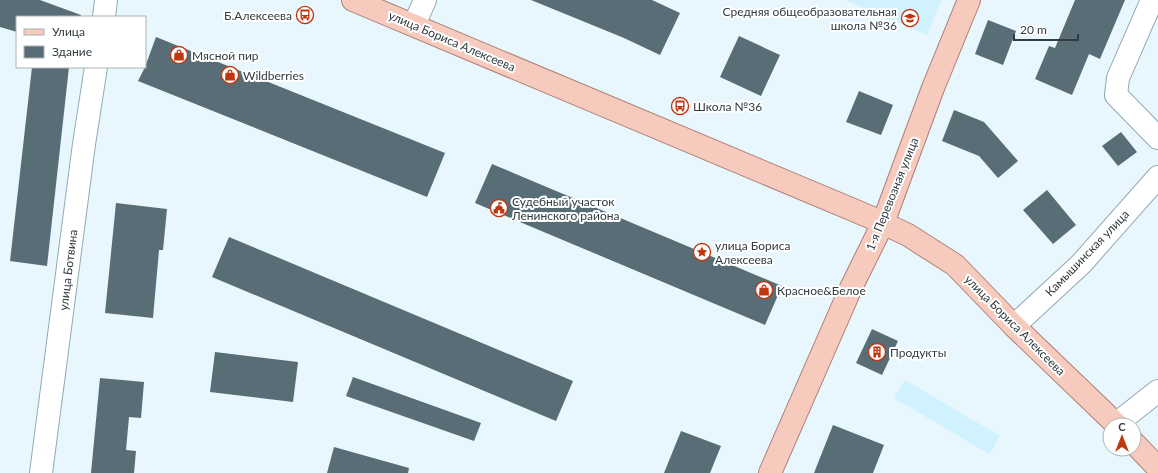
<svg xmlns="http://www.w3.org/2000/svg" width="1158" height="473" font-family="Lato,sans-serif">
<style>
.built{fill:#d0f1fe}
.building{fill:#586d76}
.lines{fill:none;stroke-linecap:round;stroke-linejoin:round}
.minor-casing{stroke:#93a9b3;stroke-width:24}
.major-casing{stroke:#ae8176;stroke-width:24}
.minor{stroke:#fff;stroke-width:22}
.major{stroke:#f7cabe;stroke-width:22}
.labels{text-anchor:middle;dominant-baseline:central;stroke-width:4;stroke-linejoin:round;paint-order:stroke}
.poi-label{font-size:12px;fill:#323b3f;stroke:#fff;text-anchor:start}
.street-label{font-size:12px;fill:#323b3f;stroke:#fff}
</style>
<rect width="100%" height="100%" fill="#e8f6fd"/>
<!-- built -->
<path class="built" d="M845,0H941L927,35Z
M905,380L1000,436L989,454L894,398Z"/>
<!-- building -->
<path class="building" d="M0,0H40L81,15V17H17V32L0,27Z
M531,0H652L680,13L660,55L624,38Z
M1075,0H1125L1100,59L1089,54L1072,95L1035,79L1049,46L1055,48Z
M988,20L1016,31L1003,65L975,54Z
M739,36L780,55L761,96L720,77Z
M156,37L445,153L427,197L138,81L145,67Z
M32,67H69L47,266L10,261Z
M859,91L893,105L881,135L846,122Z
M954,110L984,122L1018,161L998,178L979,156L942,141Z
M1121,132L1137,152L1118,166L1102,146Z
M492,164L782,286L765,325L475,203Z
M1047,190L1076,225L1053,244L1023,210Z
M116,203L167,209L163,250H159L153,318L105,313Z
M229,237L573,381L556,421L212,277Z
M872,329L898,341L882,375L856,363Z
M215,352L298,362L293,402L210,392Z
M353,377L481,423L474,441L346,396Z
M100,378L144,382L141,418L129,417L126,450L136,451L134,473H91Z
M833,425L884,445L873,473H814Z
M681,431L721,446L710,473H664Z
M334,447L409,468L408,473H327Z"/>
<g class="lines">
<!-- minor casing -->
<g class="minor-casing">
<path id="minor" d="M1152,0L1118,78L1116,95L1158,138
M104,17L106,0
M414,25L425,0
M1014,326L1081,264L1158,177
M1116,424L1158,391
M41,473L84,144L96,67"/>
</g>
<!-- major casing -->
<g class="major-casing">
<path id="major" d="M353,0L870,217L908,235L955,265L1014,326L1117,425
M1134,443L1158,468
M770,473L850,290L883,223L933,88L969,0"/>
</g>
<!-- minor -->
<use href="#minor" class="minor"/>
<!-- major -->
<use href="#major" class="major"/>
</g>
<!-- icons -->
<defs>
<g id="bus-ring" transform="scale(0.9)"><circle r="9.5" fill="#fff" stroke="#c0370f" stroke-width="1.5"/><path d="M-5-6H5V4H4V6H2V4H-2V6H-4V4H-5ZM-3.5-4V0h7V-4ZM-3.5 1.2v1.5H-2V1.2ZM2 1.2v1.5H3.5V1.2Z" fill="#c0370f"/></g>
<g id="school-ring" transform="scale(0.9)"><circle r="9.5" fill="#fff" stroke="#c0370f" stroke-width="1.5"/><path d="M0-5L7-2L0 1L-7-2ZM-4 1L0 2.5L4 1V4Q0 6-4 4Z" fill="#c0370f"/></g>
<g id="shop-ring" transform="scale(0.9)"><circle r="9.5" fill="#fff" stroke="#c0370f" stroke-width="1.5"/><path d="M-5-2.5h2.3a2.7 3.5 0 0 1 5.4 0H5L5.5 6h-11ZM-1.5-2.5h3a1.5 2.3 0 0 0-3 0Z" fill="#c0370f"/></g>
<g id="civic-ring" transform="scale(0.9)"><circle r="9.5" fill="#fff" stroke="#c0370f" stroke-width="1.5"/><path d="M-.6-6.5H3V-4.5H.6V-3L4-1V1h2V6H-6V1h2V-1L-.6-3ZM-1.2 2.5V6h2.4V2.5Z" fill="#c0370f"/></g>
<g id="sight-ring" transform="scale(0.9)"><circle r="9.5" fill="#fff" stroke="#c0370f" stroke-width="1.5"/><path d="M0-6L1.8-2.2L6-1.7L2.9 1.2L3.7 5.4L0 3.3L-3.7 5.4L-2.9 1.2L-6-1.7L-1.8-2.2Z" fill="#c0370f"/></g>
<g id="building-ring" transform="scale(0.9)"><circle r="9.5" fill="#fff" stroke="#c0370f" stroke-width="1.5"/><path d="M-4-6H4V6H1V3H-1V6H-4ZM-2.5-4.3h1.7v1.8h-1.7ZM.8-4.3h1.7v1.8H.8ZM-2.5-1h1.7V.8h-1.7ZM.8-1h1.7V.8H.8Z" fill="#c0370f"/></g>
</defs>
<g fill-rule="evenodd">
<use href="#bus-ring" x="305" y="15"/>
<use href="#school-ring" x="910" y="18"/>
<use href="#shop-ring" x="179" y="55"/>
<use href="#shop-ring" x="230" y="75"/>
<use href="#bus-ring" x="680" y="106"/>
<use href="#civic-ring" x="499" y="208"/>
<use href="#sight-ring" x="702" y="252"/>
<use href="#shop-ring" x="764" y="290"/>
<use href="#building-ring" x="877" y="352"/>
</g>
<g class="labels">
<!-- poi labels -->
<g class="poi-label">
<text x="897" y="11" text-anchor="end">Средняя общеобразовательная<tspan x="897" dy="14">школа №36</tspan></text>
<text x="292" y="15" text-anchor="end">Б.Алексеева</text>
<text x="192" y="55">Мясной пир</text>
<text x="243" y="75">Wildberries</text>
<text x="693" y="106">Школа №36</text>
<text x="512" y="201">Судебный участок<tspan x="512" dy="14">Ленинского района</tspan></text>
<text x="715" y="245">улица Бориса<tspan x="715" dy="14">Алексеева</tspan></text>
<text x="777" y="290">Красное&amp;Белое</text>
<text x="890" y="352">Продукты</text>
</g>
<!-- street labels -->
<g class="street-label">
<text transform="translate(452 41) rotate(23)">улица Бориса Алексеева</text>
<text transform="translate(892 194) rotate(-68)">1-я Перевозная улица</text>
<text transform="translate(1087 253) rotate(-46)">Камышинская улица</text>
<text transform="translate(68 270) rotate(-83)">улица Ботвина</text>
<text transform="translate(1015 325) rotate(45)">улица Бориса Алексеева</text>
</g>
</g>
<!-- legend -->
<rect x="16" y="16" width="130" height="52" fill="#ffffff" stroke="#adb1b2"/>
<rect x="24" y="29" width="20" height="6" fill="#f7cabe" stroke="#adb1b2"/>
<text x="52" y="36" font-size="12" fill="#323b3f">Улица</text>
<rect x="24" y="46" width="20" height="12" fill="#586d76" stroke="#adb1b2"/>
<text x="52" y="56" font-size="12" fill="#323b3f">Здание</text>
<!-- north arrow -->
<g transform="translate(1122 437)"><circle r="19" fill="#ffffff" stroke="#adb1b2"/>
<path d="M0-3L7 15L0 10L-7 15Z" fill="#c0370f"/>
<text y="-6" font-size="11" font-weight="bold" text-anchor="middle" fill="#323b3f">С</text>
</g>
<!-- scale -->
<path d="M1014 34v6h64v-6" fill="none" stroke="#323b3f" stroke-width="2"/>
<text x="1020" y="34" font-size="12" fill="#323b3f" stroke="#ffffff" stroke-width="3" paint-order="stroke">20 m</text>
</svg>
